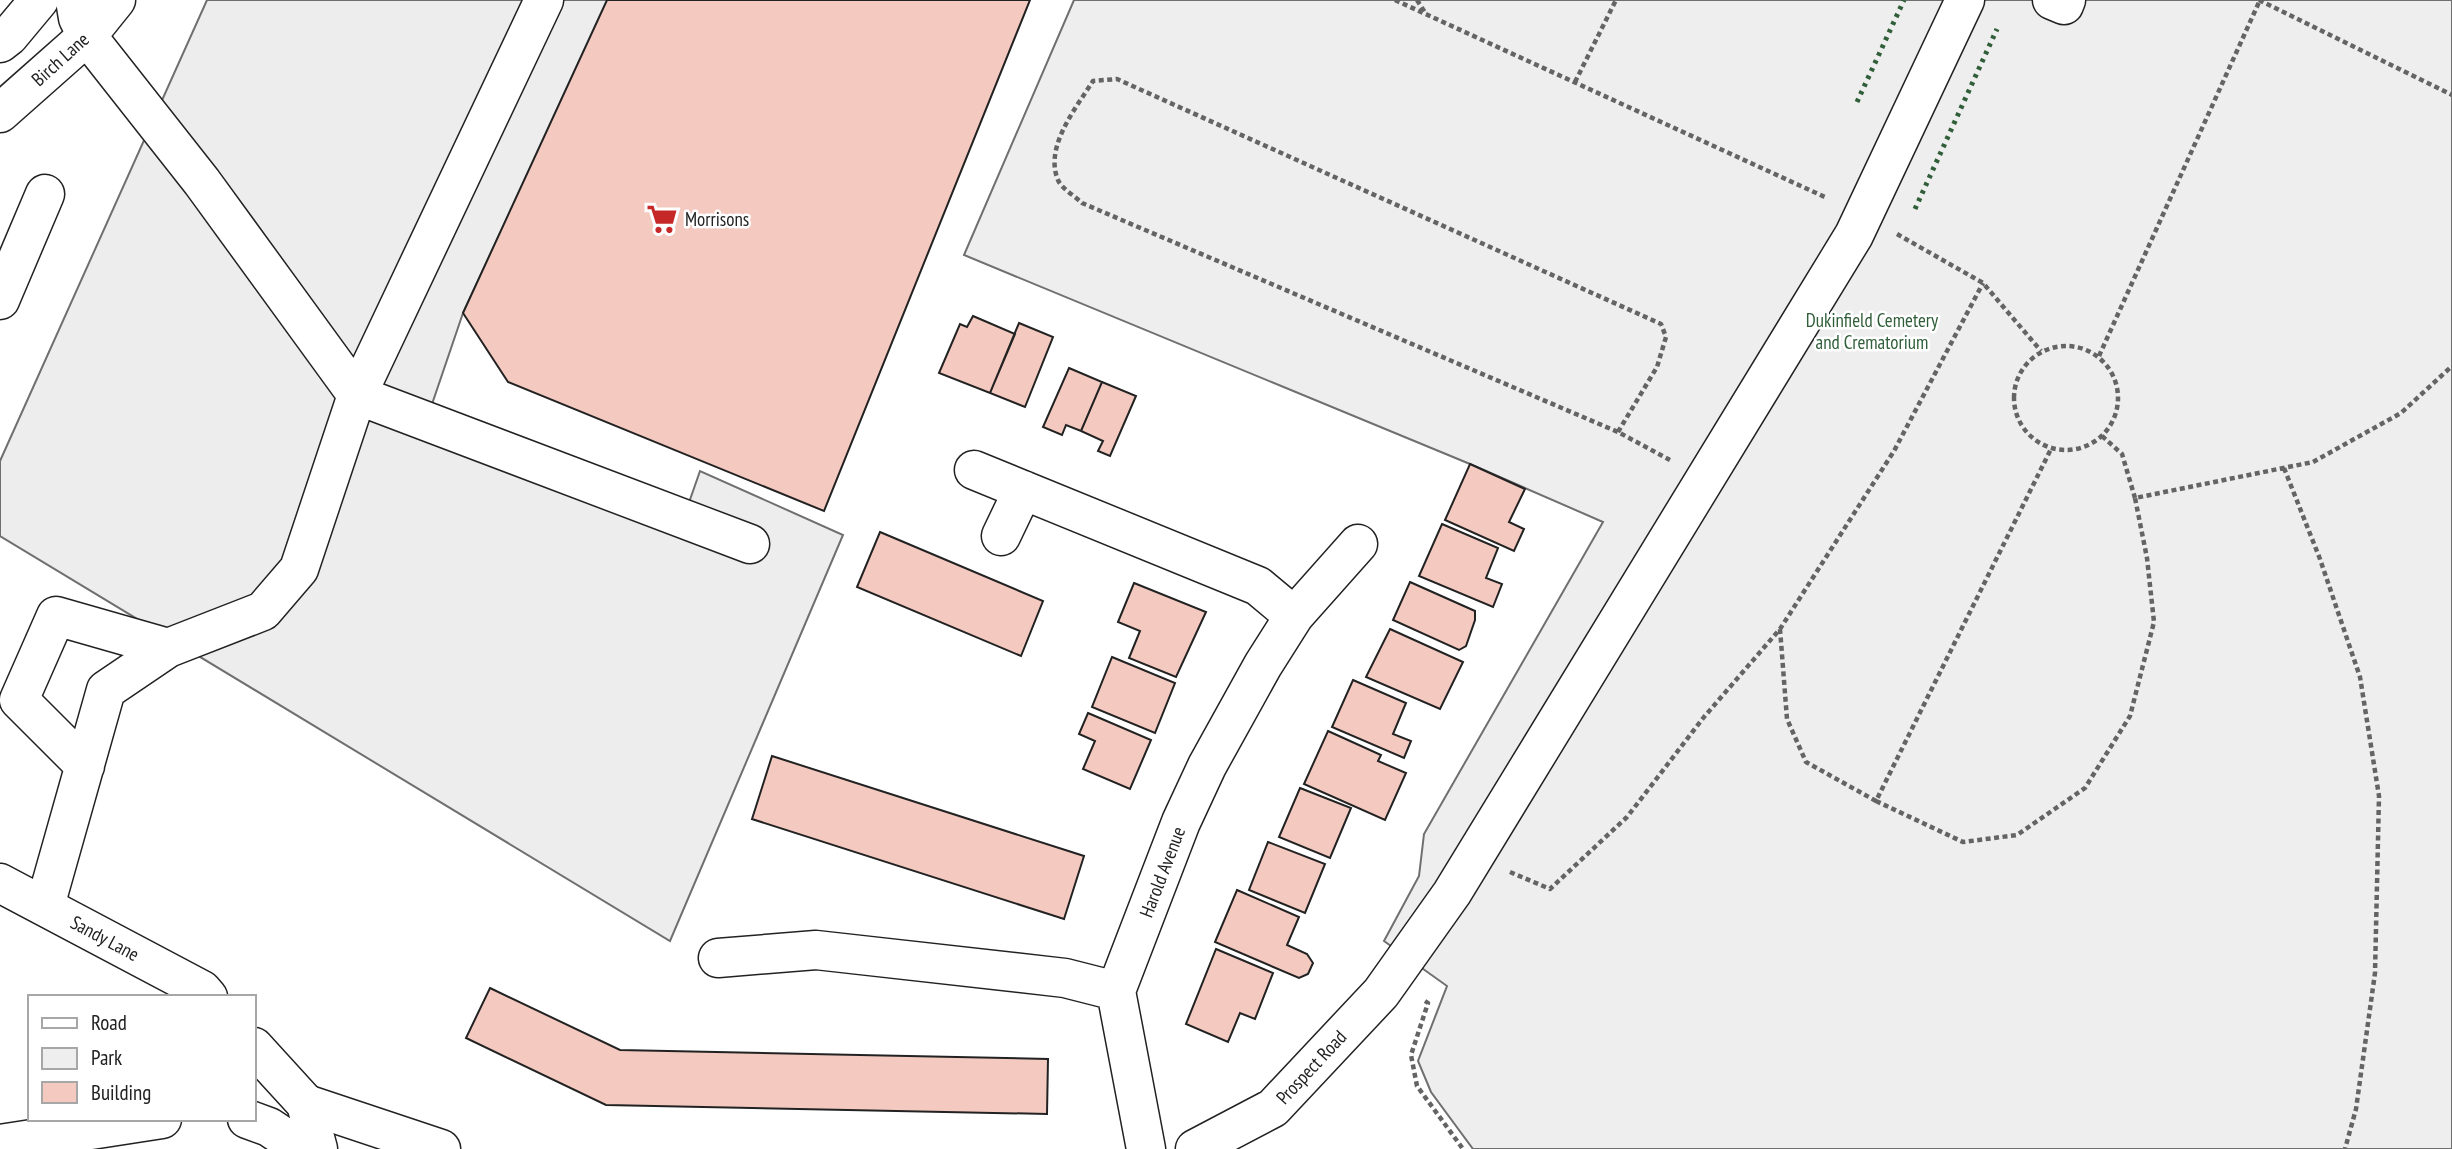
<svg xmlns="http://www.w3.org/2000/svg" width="2452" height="1149" font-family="'PT Sans Narrow',sans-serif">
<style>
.green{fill:#eee;stroke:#6f6f6f;stroke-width:2}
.parking{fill:#ededed;stroke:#6f6f6f;stroke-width:2}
.building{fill:#f3c9c0;stroke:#222;stroke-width:2}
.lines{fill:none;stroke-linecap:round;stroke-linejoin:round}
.minor-casing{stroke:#222;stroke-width:41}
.major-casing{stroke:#222;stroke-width:41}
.path{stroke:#646464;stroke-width:4.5;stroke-dasharray:5 3.5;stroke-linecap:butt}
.minor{stroke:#fff;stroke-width:38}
.major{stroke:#fff;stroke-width:38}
.hedge{stroke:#2f5e38;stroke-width:5;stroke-dasharray:3.5 5;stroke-linecap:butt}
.labels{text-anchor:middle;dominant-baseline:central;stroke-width:5;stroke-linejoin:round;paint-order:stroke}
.street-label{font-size:19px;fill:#222;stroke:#fff}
.poi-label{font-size:19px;fill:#222;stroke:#fff;text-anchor:start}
.park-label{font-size:19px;fill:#2f5e38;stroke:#fff}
</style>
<rect width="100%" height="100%" fill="#fff"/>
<!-- green -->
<path class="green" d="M1074,0H2452V1149H1473L1431,1092L1418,1061L1447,986L1384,941L1419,876L1424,834L1603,522L1470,464L964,255Z"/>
<!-- parking -->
<path class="parking" d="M207,0H609L463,313L429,413L685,514L700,471L843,535L670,941L0,536V461Z"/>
<!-- building -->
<path class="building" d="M607,0H1030L824,511L508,382L463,313Z
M973,316L1015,334L990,393L939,373L960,324L967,327Z
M1019,323L1053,337L1025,407L990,393Z
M1069,368L1102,382L1081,431L1066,425L1062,435L1043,427Z
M1102,382L1136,396L1110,456L1098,451L1103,441L1081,431Z
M1470,464L1525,489L1509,522L1524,529L1514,551L1445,520Z
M1442,524L1498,548L1486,578L1502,584L1493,607L1419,576Z
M880,532L1043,601L1021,656L857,587Z
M1410,582L1475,611V620L1466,646L1459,650L1393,620Z
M1134,583L1206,612L1176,677L1129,658L1140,631L1118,622Z
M1390,629L1463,662L1440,709L1366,677Z
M1112,657L1175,683L1155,733L1092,707Z
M1353,680L1406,703L1393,734L1411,741L1404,758L1332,727Z
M1088,713L1151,740L1130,789L1083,769L1095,741L1079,734Z
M1328,731L1381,755L1378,761L1406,773L1385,820L1304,784Z
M772,756L1084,856L1064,919L752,819Z
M1300,788L1351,808L1330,858L1279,837Z
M1268,842L1325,864L1305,913L1249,890Z
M1237,890L1299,917L1287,945L1307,954L1313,963L1308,974L1299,978L1215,942Z
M1216,949L1273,973L1255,1019L1240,1013L1228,1042L1186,1024Z
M490,988L620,1050L1048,1059L1047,1114L606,1105L466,1038Z"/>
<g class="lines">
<!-- minor casing -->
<g class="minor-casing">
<path id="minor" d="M75,0L78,18L87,36L202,182L357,395L544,0
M2052,0L2064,5L2066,0
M0,300L45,194
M974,470L1258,586L1294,616
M1001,536L1023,490
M85,766L19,700L56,616L168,648
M45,906L106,690L168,648L263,611L299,569L357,395L750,544
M718,958L816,950L1065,978L1116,991
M306,1104L441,1149
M1146,1149L1116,991L1181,822L1207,766L1263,665L1294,616L1358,544
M1195,1149L1273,1108L1381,993L1452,893L1854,235L1965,0"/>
</g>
<!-- major casing -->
<g class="major-casing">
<path id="major" d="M0,43L9,36L39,0
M0,113L87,36L116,0
M0,883L202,990L208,997
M254,1047L306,1104L318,1149
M247,1119L269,1127L302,1149
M0,1144L162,1119"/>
</g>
<!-- path -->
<path class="path" d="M1395,0L1827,198
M1417,0L1426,14
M2259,0L2452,95
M1575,82L1616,0
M1897,234L1983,283L2041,351
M2014 398a52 52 0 1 1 104 0a52 52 0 1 1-104 0Z
M2099,356L2260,0
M1618,432L1657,367L1666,337L1661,324L1117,79L1093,81C1076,108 1044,147 1058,180C1062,189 1075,196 1082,203L1618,432L1670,460
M2102,436L2122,454L2135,498
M2284,468L2320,559L2360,677L2379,796L2375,973L2356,1109L2345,1149
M1780,629L1787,719L1806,762L1876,801L2051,449
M1876,801L1963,842L2017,835L2085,788L2130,716L2154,622L2147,558L2135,498L2313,462L2401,413L2452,366
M1510,872L1550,889L1627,817L1704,717L1780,629L1894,451L1983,283
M1425,1001L1428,1003L1411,1055L1417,1086L1463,1149"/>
<!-- minor -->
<use href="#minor" class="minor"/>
<!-- major -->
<use href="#major" class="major"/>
<!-- hedge -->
<path class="hedge" d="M1857,102L1904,0
M1915,209L1997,29"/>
</g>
<!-- icons -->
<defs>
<g id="supermarket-bare" transform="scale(2.415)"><path d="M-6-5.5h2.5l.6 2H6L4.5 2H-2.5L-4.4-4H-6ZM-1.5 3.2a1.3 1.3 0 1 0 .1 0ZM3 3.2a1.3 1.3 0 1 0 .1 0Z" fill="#c62828" stroke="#fff" stroke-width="2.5" paint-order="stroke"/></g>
</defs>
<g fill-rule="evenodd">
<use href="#supermarket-bare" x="662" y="219"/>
</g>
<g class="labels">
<!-- street labels -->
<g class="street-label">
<text transform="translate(60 59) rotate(-42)">Birch Lane</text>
<text transform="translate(1162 872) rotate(-69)">Harold Avenue</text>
<text transform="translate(105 938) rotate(28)">Sandy Lane</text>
<text transform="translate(1311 1067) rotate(-47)">Prospect Road</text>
</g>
<!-- poi labels -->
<g class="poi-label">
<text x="685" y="219">Morrisons</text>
</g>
<!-- park labels -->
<g class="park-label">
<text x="1872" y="320">Dukinfield Cemetery<tspan x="1872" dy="22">and Crematorium</tspan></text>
</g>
</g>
<!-- legend -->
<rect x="28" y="995" width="228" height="126" fill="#ffffff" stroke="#a7a7a7" stroke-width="2"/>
<rect x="42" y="1018" width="35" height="10" fill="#ffffff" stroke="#a7a7a7" stroke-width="2"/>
<text x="91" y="1030" font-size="21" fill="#222222">Road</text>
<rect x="42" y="1048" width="35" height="21" fill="#eeeeee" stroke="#a7a7a7" stroke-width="2"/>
<text x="91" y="1065" font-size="21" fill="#222222">Park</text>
<rect x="42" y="1082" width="35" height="21" fill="#f3c9c0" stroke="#a7a7a7" stroke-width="2"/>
<text x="91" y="1100" font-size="21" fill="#222222">Building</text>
</svg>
